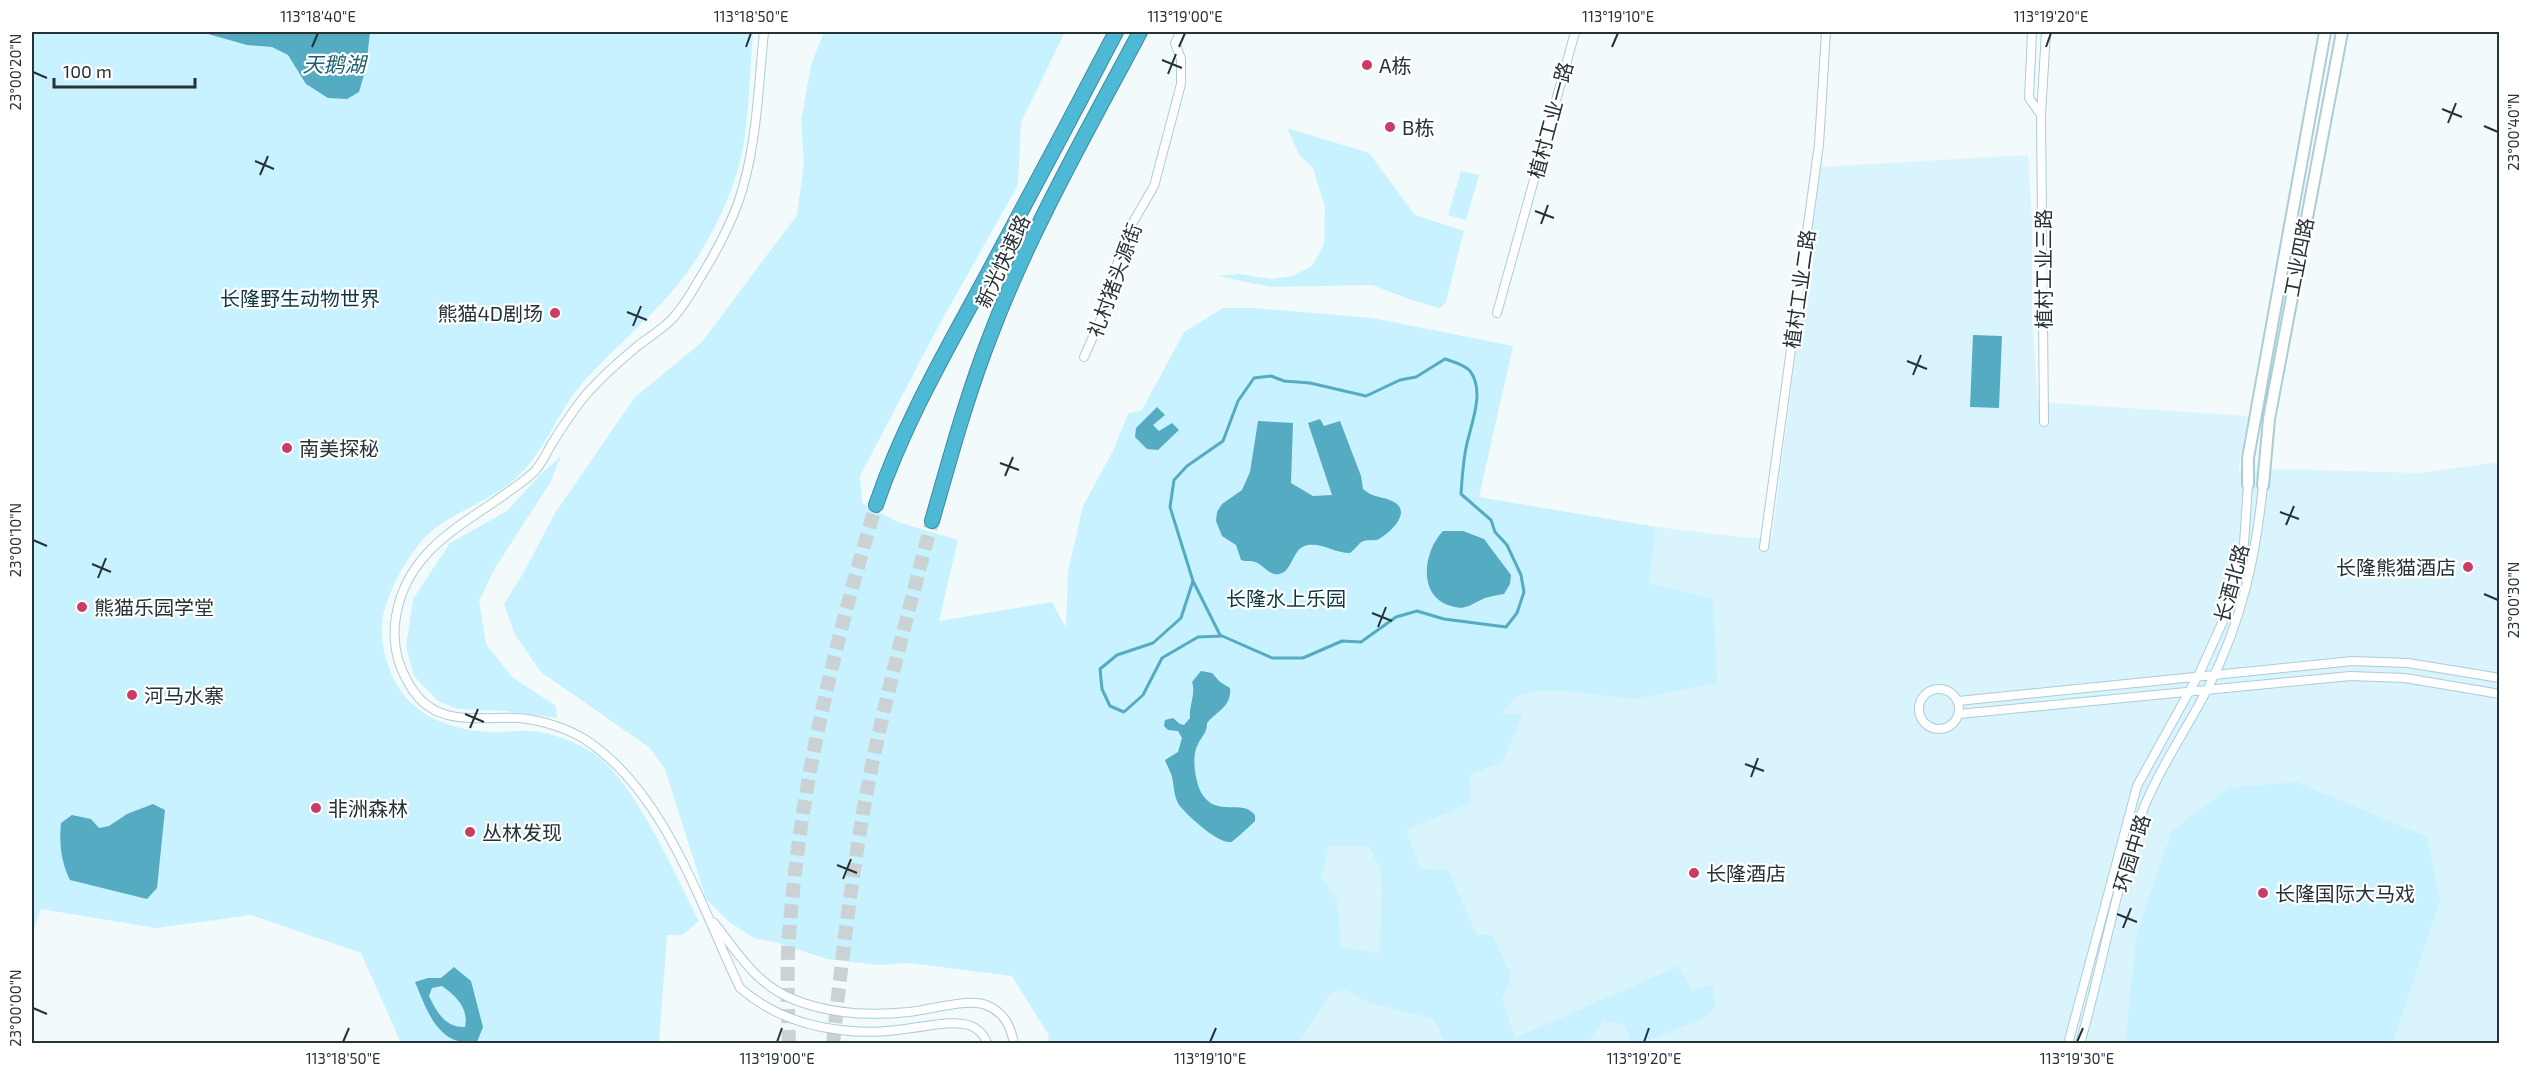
<svg xmlns="http://www.w3.org/2000/svg" width="2531" height="1075" font-family="'Exo 2','Noto Sans SC',sans-serif">
<style>
.built{fill:#d9f4fc}
.green{fill:#c8f2ff;fill-rule:evenodd}
.water{fill:#54abc2;fill-rule:evenodd}
.lines{fill:none;stroke-linecap:round;stroke-linejoin:round}
.stream{stroke:#54abc2;stroke-width:3}
.highway-tunnel{stroke:#cad2d4;stroke-width:14;stroke-dasharray:14 7;stroke-linecap:butt}
.street-casing{stroke:#aacdd7;stroke-width:10}
.secondary-casing{stroke:#aacdd7;stroke-width:14}
.highway-casing{stroke:#3f8a9d;stroke-width:16}
.street{stroke:#fff;stroke-width:8}
.secondary{stroke:#fff;stroke-width:10}
.highway{stroke:#4db9d4;stroke-width:14}
.ticks{fill:none;stroke:#253236;stroke-width:2}
.poi-dot{fill:#ca3c65;stroke:#fff;stroke-width:2}
.labels{text-anchor:middle;dominant-baseline:central;stroke-width:4.5;stroke-linejoin:round;paint-order:stroke}
.poi-label{font-size:20px;fill:#253236;stroke:#fff;text-anchor:start}
.street-label{font-size:20px;fill:#253236;stroke:#fff}
.park-label{font-size:20px;fill:#0f3843;stroke:#fff}
.water-label{font-size:21px;font-style:italic;fill:#1a6071;stroke:#fff}
.neatline{fill:none;stroke:#253236;stroke-width:2}
.ticks-label{font-size:15px;text-anchor:middle;fill:#253236}
</style>
<rect width="100%" height="100%" fill="#f3fafc"/>
<!-- built -->
<path class="built" d="M2028,155L2032,223V317L2038,402L2248,416L2238,472L2242,468L2420,473L2499,462V1043H2393L2440,901L2125,1040V1043L1260,1044L1299,862L1499,717L1516,697L1536,691H1563L1633,699L1656,527L1752,538L1772,537L1820,167Z"/>
<!-- green -->
<path class="green" d="M32,32H753C750,69 749,116 742,153C735,186 720,219 703,248C673,301 626,335 586,379C558,409 546,451 516,478C492,500 459,510 434,529C411,547 384,596 382,624C380,644 388,672 399,688C417,718 455,730 488,732C502,733 516,730 530,731C551,732 576,742 593,753C633,778 677,878 699,921L682,935H667L659,1043H401L361,953L251,915L156,928L41,909L32,933Z
M824,32H1065L1021,122L1018,185L938,327L860,476L862,503L898,522L958,540L939,621L1052,602L1066,628L1068,571L1083,506L1113,451L1128,414L1142,410L1184,332L1223,308H1254L1372,318L1513,346L1479,497L1656,527L1649,583L1713,599L1717,683L1633,699L1563,691H1536L1516,697L1501,715L1523,714L1502,762L1469,775L1471,803L1406,830L1420,869L1448,870L1477,935H1492L1511,975L1502,999L1515,1038L1679,966L1692,990L1713,984L1715,1007L1702,1019L1641,1043H1631L1626,1026L1603,1020L1590,1040L1579,1043L1443,1044L1444,1038L1432,1018L1371,1003L1345,990L1330,993L1299,1043H1049L1048,1034L1012,976L909,963L879,965L827,959L775,942L755,939L728,921L706,899L665,769L650,748L541,672L515,635L504,604L524,572L555,513L635,397L702,342L797,215L804,163L801,121L811,65ZM1329,845L1369,846L1382,874L1380,953L1341,948L1337,900L1321,878Z
M1287,128L1369,153L1415,215L1464,231L1446,302L1440,308L1414,301L1372,285L1271,287L1218,276L1239,274L1271,279L1293,276L1312,266L1324,245L1325,207L1313,168L1300,156Z
M1461,171L1479,175L1466,220L1448,215Z
M561,456L550,483L495,568L479,601L486,644L512,677L556,706L557,718L505,711L458,709L438,701L414,676L406,647L413,599L450,543L507,511L539,476Z
M2297,782L2427,837L2440,901L2393,1043H2125L2137,932L2172,831L2229,788Z"/>
<!-- water -->
<path class="water" d="M201,32H370L366,68L359,92L347,99L328,98L306,84L288,55L272,47L247,45Z
M1973,335L2002,336L1999,408L1970,407Z
M1157,407L1165,415L1153,425L1159,431L1172,423L1179,430L1158,450L1147,449L1135,437L1136,428Z
M1320,419L1324,426L1340,421L1361,476L1363,489C1375,499 1384,496 1394,502C1413,513 1388,534 1379,539C1373,542 1366,538 1360,543C1357,546 1354,550 1350,553C1336,553 1322,543 1308,545C1292,547 1293,572 1279,574C1269,576 1263,564 1255,562C1250,560 1246,562 1241,560L1236,545L1222,536L1216,521L1217,512L1222,504L1242,490L1250,472L1258,421L1293,423L1291,483L1313,496L1332,495L1308,423Z
M1443,531H1463L1484,539L1511,575L1510,584L1504,594C1498,595 1491,596 1485,598C1474,602 1468,610 1455,607C1417,600 1422,553 1443,531Z
M1201,671L1212,673L1220,682L1230,688C1232,706 1217,711 1207,723C1207,733 1202,736 1198,744C1191,756 1195,782 1202,794C1217,818 1242,798 1255,815V821C1252,824 1234,841 1231,842C1218,844 1187,815 1179,805C1174,797 1174,786 1172,777C1171,772 1167,766 1165,760L1178,752L1182,738L1178,731L1168,730L1164,726L1165,720L1173,718L1180,724L1184,725L1190,718C1189,706 1196,693 1192,682Z
M153,804L165,810L157,888L147,899L70,880C61,862 59,843 61,823L72,815L91,819L99,828L109,826L127,814Z
M454,967L471,981L483,1027L477,1042C439,1048 427,1011 415,982L428,978H441ZM442,986C456,996 469,1008 465,1027C445,1028 436,1011 429,996L432,988Z"/>
<g class="lines">
<!-- stream -->
<path class="stream" d="M1445,359C1453,362 1464,364 1470,371C1486,392 1470,426 1466,448C1463,463 1462,479 1461,494L1491,520L1495,532L1507,545L1521,575L1524,592L1517,613L1506,627L1444,619L1417,611L1396,617L1361,642L1342,641L1303,658H1272L1220,635L1193,581L1170,507L1174,480L1187,466L1223,441L1238,401L1254,378L1271,376L1284,381L1310,383L1366,396L1400,380L1416,377Z
M1193,581L1181,618L1153,643L1117,655L1100,669L1102,689L1110,706L1124,712L1143,695L1162,658L1198,637L1222,636"/>
<!-- highway-tunnel -->
<path class="highway-tunnel" d="M789,1044C788,1013 787,982 788,952C797,799 832,651 876,505
M833,1044C841,966 850,890 863,813C880,715 907,618 932,521"/>
<!-- street casing -->
<g class="street-casing">
<path id="street" d="M764,32C758,89 757,149 738,203C728,230 715,254 700,278C692,292 682,309 671,320C662,329 650,337 640,344C620,361 601,377 584,397C572,412 561,429 551,445C546,454 541,465 534,472C482,518 409,539 396,616C392,640 397,664 409,684C434,729 478,716 519,718C541,720 567,728 586,740C666,793 700,905 740,988C769,1013 803,1026 841,1030C861,1033 884,1032 905,1029C925,1027 949,1020 969,1025C978,1028 984,1035 988,1044
M2032,32L2029,98L2041,115
M1497,313L1575,32
M1084,357L1104,312L1125,236L1154,186L1181,84V59L1175,43L1181,32
M2044,422L2041,115L2046,32
M1764,547L1819,144L1826,32
M1919 709a20 20 0 1 1 40 0a20 20 0 1 1-40 0Z
M1958,701L2353,661L2408,663L2500,678
M1959,714L2350,676L2405,678L2500,694
M714,923C739,954 756,985 795,1000C831,1014 871,1016 909,1012C930,1010 966,998 986,1005C1004,1012 1011,1026 1014,1044
M2068,1044L2137,786L2200,672L2223,621L2244,544L2248,484
M2080,1044C2101,971 2114,895 2138,823C2155,774 2186,731 2209,686C2242,621 2256,556 2263,485"/>
</g>
<!-- secondary casing -->
<g class="secondary-casing">
<path id="secondary" d="M2248,484V458L2325,32
M2263,485L2269,419L2342,32"/>
</g>
<!-- highway casing -->
<g class="highway-casing">
<path id="highway" d="M876,505C904,423 945,353 986,277C1030,195 1073,114 1116,32
M932,521C950,458 967,395 991,334C1031,229 1088,130 1140,32"/>
</g>
<!-- street -->
<use href="#street" class="street"/>
<!-- secondary -->
<use href="#secondary" class="secondary"/>
<!-- highway -->
<use href="#highway" class="highway"/>
</g>
<!-- ticks -->
<path class="ticks" d="M312,47L318,33M746,47L751,33M1179,47L1185,33M1612,47L1618,33M2046,47L2051,33M1162,60L1182,68M33,72L47,78M1168,74L1176,54M2442,109L2462,117M2448,123L2456,103M2484,126L2498,132M255,161L274,169M260,175L268,156M1535,211L1554,218M1541,224L1548,205M627,312L647,320M633,326L641,306M1907,361L1927,369M1913,375L1921,355M1000,463L1019,470M1005,476L1013,457M2280,512L2299,519M2286,525L2294,506M33,540L47,546M92,564L111,572M98,578L106,558M2484,594L2498,600M1372,613L1392,621M1378,627L1386,607M465,714L484,722M470,728L478,709M1745,764L1764,771M1751,777L1758,758M837,865L857,873M843,879L851,859M2117,914L2137,922M2123,928L2131,908M33,1008L47,1014M343,1042L349,1028M777,1042L782,1028M1210,1042L1216,1028M1644,1042L1649,1028M2077,1042L2083,1028"/>
<!-- markers -->
<g class="poi-dot">
<circle cx="1367" cy="65" r="6"/>
<circle cx="1390" cy="127" r="6"/>
<circle cx="555" cy="313" r="6"/>
<circle cx="287" cy="448" r="6"/>
<circle cx="2468" cy="567" r="6"/>
<circle cx="82" cy="607" r="6"/>
<circle cx="132" cy="695" r="6"/>
<circle cx="316" cy="808" r="6"/>
<circle cx="470" cy="832" r="6"/>
<circle cx="1694" cy="873" r="6"/>
<circle cx="2263" cy="893" r="6"/>
</g>
<g class="labels">
<!-- poi labels -->
<g class="poi-label">
<text x="1379" y="65">A栋</text>
<text x="1402" y="127">B栋</text>
<text x="543" y="313" text-anchor="end">熊猫4D剧场</text>
<text x="299" y="448">南美探秘</text>
<text x="2456" y="567" text-anchor="end">长隆熊猫酒店</text>
<text x="94" y="607">熊猫乐园学堂</text>
<text x="144" y="695">河马水寨</text>
<text x="328" y="808">非洲森林</text>
<text x="482" y="832">丛林发现</text>
<text x="1706" y="873">长隆酒店</text>
<text x="2275" y="893">长隆国际大马戏</text>
</g>
<!-- street labels -->
<g class="street-label">
<text transform="translate(1550 120) rotate(-75)">植村工业一路</text>
<text transform="translate(2298 257) rotate(-79)">工业四路</text>
<text transform="translate(1002 261) rotate(-65)">新光快速路</text>
<text transform="translate(2043 269) rotate(-90)">植村工业三路</text>
<text transform="translate(1114 280) rotate(-70)">礼村猪头源街</text>
<text transform="translate(1799 289) rotate(-82)">植村工业二路</text>
<text transform="translate(2231 583) rotate(-75)">长酒北路</text>
<text transform="translate(2131 853) rotate(-73)">环园中路</text>
</g>
<!-- park labels -->
<g class="park-label">
<text x="300" y="298">长隆野生动物世界</text>
<text x="1286" y="598">长隆水上乐园</text>
</g>
<!-- water labels -->
<g class="water-label">
<text x="334" y="63">天鹅湖</text>
</g>
</g>
<!-- border -->
<rect width="2531" height="1075" fill="none" stroke="#ffffff" stroke-width="66"/>
<!-- scale -->
<path d="M54 78v9h141v-9" fill="none" stroke="#253236" stroke-width="3"/>
<text x="63" y="78" font-size="18" fill="#253236" stroke="#ffffff" stroke-width="4.5" paint-order="stroke">100 m</text>
<rect x="33" y="33" width="2465" height="1009" class="neatline"/>
<g class="ticks-label">
<text x="318" y="22">113°18'40"E</text>
<text x="751" y="22">113°18'50"E</text>
<text x="1185" y="22">113°19'00"E</text>
<text x="1618" y="22">113°19'10"E</text>
<text x="2051" y="22">113°19'20"E</text>
<text transform="translate(16 72) rotate(-90)" y="5">23°00'20"N</text>
<text transform="translate(2514 132) rotate(-90)" y="5">23°00'40"N</text>
<text transform="translate(16 540) rotate(-90)" y="5">23°00'10"N</text>
<text transform="translate(2514 600) rotate(-90)" y="5">23°00'30"N</text>
<text transform="translate(16 1008) rotate(-90)" y="5">23°00'00"N</text>
<text x="343" y="1064">113°18'50"E</text>
<text x="777" y="1064">113°19'00"E</text>
<text x="1210" y="1064">113°19'10"E</text>
<text x="1644" y="1064">113°19'20"E</text>
<text x="2077" y="1064">113°19'30"E</text>
</g>
</svg>
